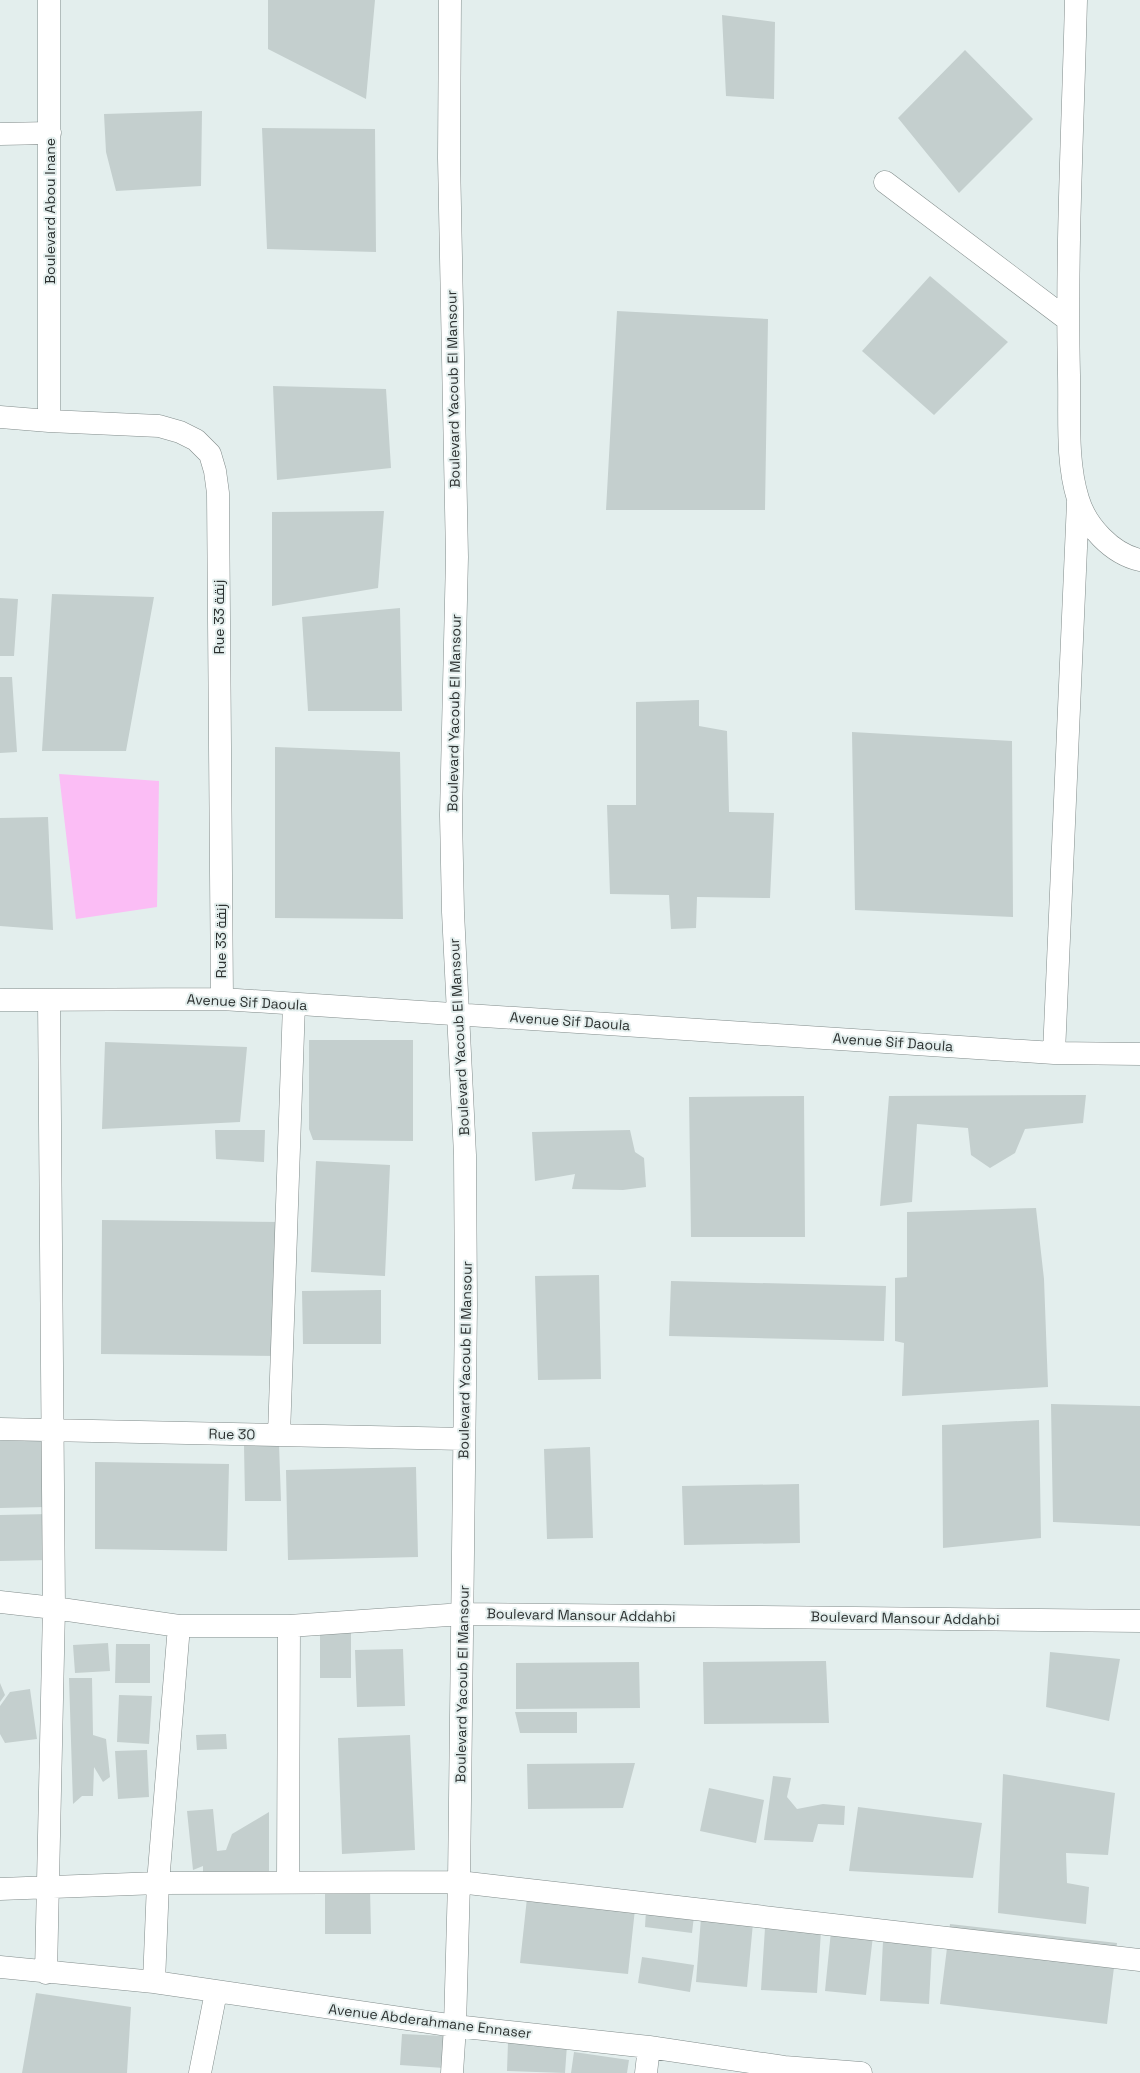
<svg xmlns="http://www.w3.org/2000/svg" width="1140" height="2073" font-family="'Space Grotesk',Cairo,sans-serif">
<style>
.green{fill:#fbbdf5}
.building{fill:#c4cfce}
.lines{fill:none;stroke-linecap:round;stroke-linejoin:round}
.minor-casing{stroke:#828c8b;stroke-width:23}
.minor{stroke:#fff;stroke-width:22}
.labels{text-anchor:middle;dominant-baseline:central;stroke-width:4;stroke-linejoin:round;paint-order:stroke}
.street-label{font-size:14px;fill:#2c3130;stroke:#e3eeed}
</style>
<rect width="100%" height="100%" fill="#e3eeed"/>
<!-- green -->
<path class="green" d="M59,774L159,781L157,907L76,919Z"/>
<!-- building -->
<path class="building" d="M268,0H375L366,99L268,49Z
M722,15L775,22L774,99L726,96Z
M965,50L1033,119L959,193L898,118Z
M202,111L201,186L116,191L106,152L104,114Z
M262,128L375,129L376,252L267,249Z
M930,276L1008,342L934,415L862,351Z
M617,311L768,319L765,510H606Z
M273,386L386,389L391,468L277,480Z
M384,511L378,588L272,606V512Z
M52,594L154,597L126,751H42Z
M0,598L18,599L14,656H0Z
M400,608L402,711H308L302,617Z
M0,677H12L17,752L0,753Z
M699,700V726L727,731L729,812L774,813L770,898L697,897L696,928L671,929L669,895L610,894L607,805H636V702Z
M852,732L1012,741L1013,917L855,910Z
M275,747L400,752L403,919L275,918Z
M48,817L53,930L0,926V818Z
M309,1040H413V1141L313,1140L309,1129Z
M105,1042L247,1047L240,1122L102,1129Z
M1086,1095L1083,1123L1025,1129L1015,1153L990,1168L971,1155L968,1128L917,1124L912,1202L880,1206L889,1096Z
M804,1096L805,1237H691L689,1097Z
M215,1130H265L264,1162L216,1159Z
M630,1130L635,1152L644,1158L646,1187L623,1190L572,1189L575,1174L535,1181L532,1132Z
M316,1161L390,1165L385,1276L311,1272Z
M1036,1208L1044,1279L1048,1387L902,1396L904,1343L895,1341V1278L907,1277V1212Z
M102,1220L282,1222L280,1356L101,1354Z
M599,1275L601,1379L538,1380L535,1276Z
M671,1281L886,1286L884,1341L669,1336Z
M381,1290V1344H303L302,1291Z
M1051,1404L1140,1406V1526L1053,1522Z
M1039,1420L1041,1538L943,1548L942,1425Z
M0,1441H45L46,1507L0,1508Z
M279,1444L281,1501H245L244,1445Z
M590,1447L593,1538L547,1539L544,1449Z
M95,1462L229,1464L227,1551L95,1549Z
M416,1467L418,1557L288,1560L286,1470Z
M799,1484L800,1543L684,1545L682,1486Z
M50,1514L51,1560L0,1561V1515Z
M351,1630V1678H320V1631Z
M108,1643L110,1671L75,1673L73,1645Z
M116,1644H150V1683H115Z
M403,1649L405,1706L357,1707L355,1650Z
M1050,1652L1120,1659L1109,1721L1046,1707Z
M826,1661L829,1723L704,1724L703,1662Z
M639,1662L640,1708L516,1709V1663Z
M69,1678H92L93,1735L106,1739L110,1777L103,1782L94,1767L93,1796H82L73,1804Z
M0,1683L5,1695L0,1702Z
M30,1689L37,1739L5,1743L0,1734V1706L10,1692Z
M119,1695L152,1696L149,1744L117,1742Z
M515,1712H577V1733H520Z
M226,1734L227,1749L197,1750L196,1735Z
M410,1735L415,1850L342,1854L338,1738Z
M147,1750L149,1797L118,1799L115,1751Z
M635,1763L623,1808L528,1809L527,1764Z
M1003,1774L1115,1793L1108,1855L1066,1853L1067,1883L1089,1887L1086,1924L998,1913Z
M773,1776L791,1778L787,1797L797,1809L823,1804L845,1806L844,1825L818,1824L813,1842L764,1840Z
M709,1788L764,1800L756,1843L700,1831Z
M858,1807L982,1823L973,1878L849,1871Z
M213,1809L217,1851L226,1850L232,1834L269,1812V1878L203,1877V1866L193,1870L187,1811Z
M325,1889H370L371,1934H325Z
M527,1898L635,1909L628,1974L520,1963Z
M646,1910L694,1916L692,1933L645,1927Z
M701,1918L753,1923L747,1987L696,1982Z
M950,1924L1117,1943L1107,2024L940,2004Z
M765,1928L821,1931L817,1993L761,1990Z
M831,1931L873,1936L866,1995L825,1991Z
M883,1941L932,1944L929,2004L880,2001Z
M642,1957L694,1965L690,1992L638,1983Z
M36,1993L131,2007L127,2073H22Z
M402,2034L445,2036L444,2068L400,2065Z
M508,2042L567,2045L565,2073L507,2071Z
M574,2052L629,2060L627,2073H571Z"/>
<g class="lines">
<!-- minor casing -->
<g class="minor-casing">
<path id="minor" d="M450,0L449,158L457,557L451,815L453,912L465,1155L466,1305L459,1882L455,2026L452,2073
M1076,0C1073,125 1066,250 1069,375C1070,416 1066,460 1078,499C1086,526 1112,554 1140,560
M0,134L50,133
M885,182L1068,320
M0,417L49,421L159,426L180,432L196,440L210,454L215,471L218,493L222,999
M49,421V0
M0,1000L222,999L1054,1053L1140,1054
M1054,1053L1078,502
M0,1429L464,1439
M279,1435L294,1004
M0,1602L54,1608L179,1626H289L463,1614L1140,1621
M288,1882L289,1626
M0,1889L158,1883L459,1882L1140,1960
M0,1967L154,1982L455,2026L649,2047L784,2067L861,2073
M46,1973L54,1608L49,1000
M154,1982L158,1883L179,1626
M200,2073L216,1992
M646,2073L649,2047"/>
</g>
<!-- minor -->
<use href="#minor" class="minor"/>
</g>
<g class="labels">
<!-- street labels -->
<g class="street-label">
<text transform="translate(50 211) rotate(-90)">Boulevard Abou Inane</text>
<text transform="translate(453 389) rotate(-91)">Boulevard Yacoub El Mansour</text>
<text transform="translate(219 617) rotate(-90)">Rue 33 زنقة</text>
<text transform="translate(454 713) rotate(-89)">Boulevard Yacoub El Mansour</text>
<text transform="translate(221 941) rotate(-90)">Rue 33 زنقة</text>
<text transform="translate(247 1002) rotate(3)">Avenue Sif Daoula</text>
<text transform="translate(570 1021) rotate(4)">Avenue Sif Daoula</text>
<text transform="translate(459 1037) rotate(-93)">Boulevard Yacoub El Mansour</text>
<text transform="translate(893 1042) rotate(4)">Avenue Sif Daoula</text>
<text transform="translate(465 1360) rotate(-89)">Boulevard Yacoub El Mansour</text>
<text transform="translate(232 1434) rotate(1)">Rue 30</text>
<text transform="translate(581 1615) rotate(1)">Boulevard Mansour Addahbi</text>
<text transform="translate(905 1618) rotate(1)">Boulevard Mansour Addahbi</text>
<text transform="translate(462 1684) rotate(-89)">Boulevard Yacoub El Mansour</text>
<text transform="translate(430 2021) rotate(7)">Avenue Abderahmane Ennaser</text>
</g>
</g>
</svg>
